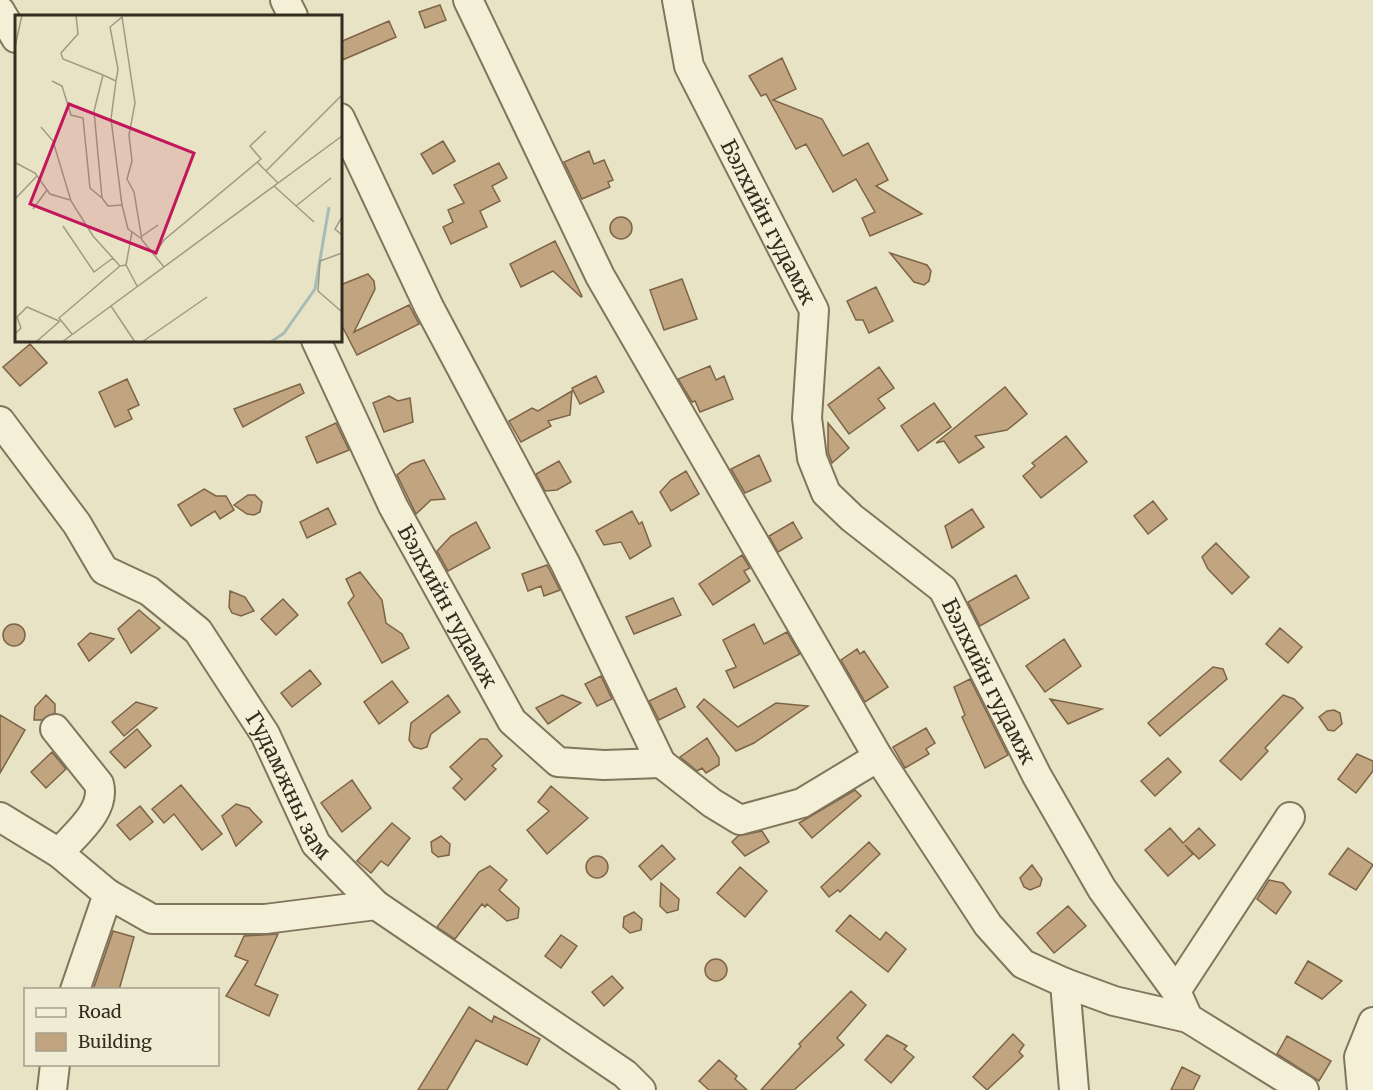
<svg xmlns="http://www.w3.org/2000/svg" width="1373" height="1090" font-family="Merriweather,serif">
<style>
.building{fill:#c1a580;stroke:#7d6446;stroke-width:1.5}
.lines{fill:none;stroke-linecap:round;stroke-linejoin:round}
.minor-casing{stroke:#81755d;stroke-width:32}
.minor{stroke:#f4f0d7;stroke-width:28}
.labels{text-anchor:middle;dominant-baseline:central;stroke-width:4.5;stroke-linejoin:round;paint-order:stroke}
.street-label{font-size:21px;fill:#332c1f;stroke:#f0ecd4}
.inset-river{fill:none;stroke:#a6bcb9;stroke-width:3}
.inset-road{fill:none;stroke:#a09a83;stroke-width:1.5}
.view{fill:#c2185b;fill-opacity:0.15;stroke:#c2185b;stroke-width:3}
.inset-edge{fill:none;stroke:#332c1f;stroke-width:3}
</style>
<rect width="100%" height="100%" fill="#e8e3c5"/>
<!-- building -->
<path class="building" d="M440,5L446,20L425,28L419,12Z
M389,21L396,37L340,61V42Z
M782,58L796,89L773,100L822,119L843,156L868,143L888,180L876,186L922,214L870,236L862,218L875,212L856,179L833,192L806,144L796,149L766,94L761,96L749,76Z
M443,141L455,161L433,174L421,154Z
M589,151L594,164L604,160L613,180L608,182L610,187L582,199L564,162Z
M499,163L507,178L492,186L500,201L480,211L487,227L451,244L443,227L453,222L448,210L464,203L454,185Z
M610 228a11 11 0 1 1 22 0a11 11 0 1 1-22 0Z
M555,241L582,296L581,297L553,271L521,287L510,264Z
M890,253L927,265L931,271L929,281L924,285L914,282Z
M368,274L374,281L375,289L354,332L409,305L419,324L357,355L340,322V285Z
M682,279L697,319L664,330L650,290Z
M876,287L893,321L869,333L863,320H856L847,301Z
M30,344L47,363L20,386L3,367Z
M710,366L716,380L724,376L733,399L700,412L695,401L692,402L678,379Z
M879,367L894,388L878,399L885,408L849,434L828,405Z
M596,376L604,392L580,404L572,388Z
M127,379L139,405L128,410L132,419L115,427L99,392Z
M300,384L304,393L243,427L234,409Z
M1005,387L1027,414L1007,430L975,436L984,447L959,463L944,441L936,443Z
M572,391L570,415L548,421L551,426L521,442L509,421L532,408L538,411Z
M389,396L398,401L410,398L413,422L384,432L373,403Z
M934,403L951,427L918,451L901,426Z
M336,423L349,450L317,463L306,437Z
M828,423L849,448L832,463L828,452Z
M1066,436L1087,462L1041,498L1023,476L1035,466L1032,463Z
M759,455L771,481L745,493L731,469Z
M424,460L445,499L431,500L416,514L397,475L411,464Z
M559,461L571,482L557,490L545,491L536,474Z
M686,471L699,494L671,511L660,492L671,480Z
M204,489L216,496H226L234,510L220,519L215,511L191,526L178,505Z
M248,495H255L262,502L260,512L254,515L247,514L234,505Z
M1153,501L1167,519L1148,534L1134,516Z
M328,508L336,524L307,538L300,522Z
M972,509L984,527L952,548L945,526Z
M632,511L639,524L642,522L651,546L630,559L621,542L604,545L596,531Z
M476,522L490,548L448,571L437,551L451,536Z
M793,522L802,538L778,552L769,536Z
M1216,543L1249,577L1232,594L1208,569L1202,557Z
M742,555L750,568L744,571L750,581L713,605L699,584Z
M547,565L560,590L544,596L541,586L528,591L522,574Z
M360,572L382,600L386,623L402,634L409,648L382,663L348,603L354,596L346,579Z
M1016,575L1029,598L980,626L968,602Z
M230,591L245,597L254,611L241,616L232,613L229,607Z
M673,598L681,615L634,634L626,617Z
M283,599L298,615L276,635L261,619Z
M139,610L160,628L131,653L118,629Z
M754,624L764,644L787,632L800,654L734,688L726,671L736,667L723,640Z
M3 635a11 11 0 1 1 22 0a11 11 0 1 1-22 0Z
M1280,628L1302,647L1288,663L1266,644Z
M90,633L114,639L89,661L78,644Z
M1064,639L1081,666L1045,692L1026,666Z
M857,649L860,654L864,651L888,687L865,702L841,660Z
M1213,667L1223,669L1227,679L1160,736L1148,723Z
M310,670L321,684L292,707L281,693Z
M601,676L612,699L597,706L585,684Z
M970,679L1008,755L985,768L962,717L965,715L954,687Z
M392,681L408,702L379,724L364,702Z
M676,688L685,707L659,720L649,701Z
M46,695L55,704V713L42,720H34L35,707Z
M448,695L460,712L431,734L427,747L421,749L414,747L409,740L411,723Z
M562,695L581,703L548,724L536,708Z
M1283,695L1294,699L1303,708L1265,748L1268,751L1241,780L1220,761Z
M704,699L738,727L776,703L808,706L754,743L736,751L697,707Z
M1050,699L1102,709L1068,724Z
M136,702L157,708L124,736L112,722Z
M1334,710L1340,713L1342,724L1334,731L1328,730L1319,717L1327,711Z
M0,715L25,730L0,773Z
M926,728L935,743L926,749L929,754L905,768L893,747Z
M137,729L151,746L125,768L110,752Z
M707,738L719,758V765L706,773L702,768L697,771L680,757Z
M480,739H487L502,756L492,766L496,769L465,800L453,788L462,779L450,767Z
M52,752L66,769L46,788L31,772Z
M1357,754L1373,761V771L1356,793L1338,779Z
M1168,758L1181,772L1155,796L1141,781Z
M352,780L371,808L342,832L321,803Z
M181,785L222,834L202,850L174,814L164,823L152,809Z
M551,786L588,818L547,854L527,830L549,811L538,802Z
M855,790L861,796L812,838L799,823Z
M236,804L249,808L262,822L236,846L222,816Z
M140,806L153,822L130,840L117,825Z
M392,823L410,838L388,866L381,861L371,873L357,861Z
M1170,828L1183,843L1199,828L1215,845L1199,859L1185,845L1193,854L1168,876L1145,850Z
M762,831L769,842L745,856L732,842L738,836Z
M441,836L450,844L449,855L438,857L432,852L431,842Z
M869,842L880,854L840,892L838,890L829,897L821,887Z
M662,845L675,859L651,880L639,866Z
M1348,848L1373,865L1356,890L1329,874Z
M586 867a11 11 0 1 1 22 0a11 11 0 1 1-22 0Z
M1032,865L1042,879L1040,886L1030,890L1024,887L1020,878Z
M490,866L507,880L499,890L519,908L518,918L507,921L487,904L485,907L482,904L455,939L437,927L479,872Z
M740,867L767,891L745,917L717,893Z
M1269,880L1283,883L1291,892L1276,914L1257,899Z
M661,883L679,899L678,910L667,913L660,906Z
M1068,906L1086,926L1054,953L1037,933Z
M634,912L642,919L641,930L630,933L623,927L624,917Z
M850,915L880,940L886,932L906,949L888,972L836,931Z
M113,931L134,937L119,990H93Z
M278,934L255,985L278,995L269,1016L226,996L248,961L235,956L244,936Z
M561,935L577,946L561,968L545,956Z
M705 970a11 11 0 1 1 22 0a11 11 0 1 1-22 0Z
M1308,961L1342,981L1322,999L1295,983Z
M612,976L623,988L604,1006L592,992Z
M851,991L866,1005L837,1038L844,1045L794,1090H761L801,1046L799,1044Z
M469,1007L492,1022L494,1016L540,1039L527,1065L476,1040L447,1090H418Z
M1013,1034L1024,1045L1019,1052L1023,1056L987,1090L973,1077Z
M887,1035L907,1046L904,1049L914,1057L891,1083L865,1060Z
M1287,1036L1331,1061L1319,1081L1277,1054Z
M719,1060L737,1076L735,1079L747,1090H709L699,1081Z
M1182,1067L1200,1076L1193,1090H1171Z"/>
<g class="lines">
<!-- minor casing -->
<g class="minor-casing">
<g id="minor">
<path d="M285,0L293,16"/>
<path d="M468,0L600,276L878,757L988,925L1023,964L1065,983L1114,1001L1188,1018"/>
<path id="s1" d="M677,0L689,66L814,310L807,418L812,458L826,493L852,518L943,589L1037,776L1102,889L1176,991L1188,1018L1304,1090"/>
<path d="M0,11L16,38"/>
<path d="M340,118L429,307L565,563L661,763L712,803L740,820L802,803L878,757"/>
<path id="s2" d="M316,340L393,506L512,721L558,762L604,765L661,763"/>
<path id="s3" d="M0,421L77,524L104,570L149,591L198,631L265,734L316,844L376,905L625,1074L641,1090"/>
<path d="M55,729L99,784C106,811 75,834 59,853"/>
<path d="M0,817L59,853L108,894L152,919H265L376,905"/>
<path d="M1065,983L1074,1090"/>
<path d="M75,990L108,894"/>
<path d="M1176,991L1290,817"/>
<path d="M52,1090L55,1064"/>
<path d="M1362,1090L1359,1057L1373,1022"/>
</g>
</g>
<!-- minor -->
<use href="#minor" class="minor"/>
</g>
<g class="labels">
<!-- street labels -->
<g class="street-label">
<text stroke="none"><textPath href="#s1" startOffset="242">Бэлхийн гудамж</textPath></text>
<text stroke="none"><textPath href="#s2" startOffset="297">Бэлхийн гудамж</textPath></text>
<text stroke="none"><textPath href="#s1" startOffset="782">Бэлхийн гудамж</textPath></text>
<text stroke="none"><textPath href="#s3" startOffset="474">Гудамжны зам</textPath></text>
</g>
</g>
<!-- overview -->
<g transform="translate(15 15)">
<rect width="327" height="327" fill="#e8e3c5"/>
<path class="inset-river" d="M256,327L269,318L300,274L314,192"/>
<path class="inset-road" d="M61,0L63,19L46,38L48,44L88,60M0,32L7,0M37,66L47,71L56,100L68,103L75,173L87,183M101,66L103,54L95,12L107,2L120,88L114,120L117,146L112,164L119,177L127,225L149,252M26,112L38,126L56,186L78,221L105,251L111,250L122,271M242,147L263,168M1,148L20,158L35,179L55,185M251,156L327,80M259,171L299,207M0,184L22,161M107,190L93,191L87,183L79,96L88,60L101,66L96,104L107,190L113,214L127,224M281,191L316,163M18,194L32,175M327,202L320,214L327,220M48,211L79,257L98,243M127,221L143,210M327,238L305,246L303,276L327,297M139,240L149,225L246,144L235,131L251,116M111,250L117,217M96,291L120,327M0,319L6,313L2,302L12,292L44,306M57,319L44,303L105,251M21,327L45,306M47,327L327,121M127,327L192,282"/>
<path class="view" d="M54,89L179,138L141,238L15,189Z"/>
<rect width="327" height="327" class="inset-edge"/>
</g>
<!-- legend -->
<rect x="24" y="988" width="195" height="78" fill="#f0ecd4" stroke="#a49f8c" stroke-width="1.5"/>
<rect x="36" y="1008" width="30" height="9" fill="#f4f0d7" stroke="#a49f8c" stroke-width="1.5"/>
<text x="78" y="1018" font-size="18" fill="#332c1f">Road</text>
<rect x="36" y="1033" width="30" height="18" fill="#c1a580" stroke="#a49f8c" stroke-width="1.5"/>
<text x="78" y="1048" font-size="18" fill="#332c1f">Building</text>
</svg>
